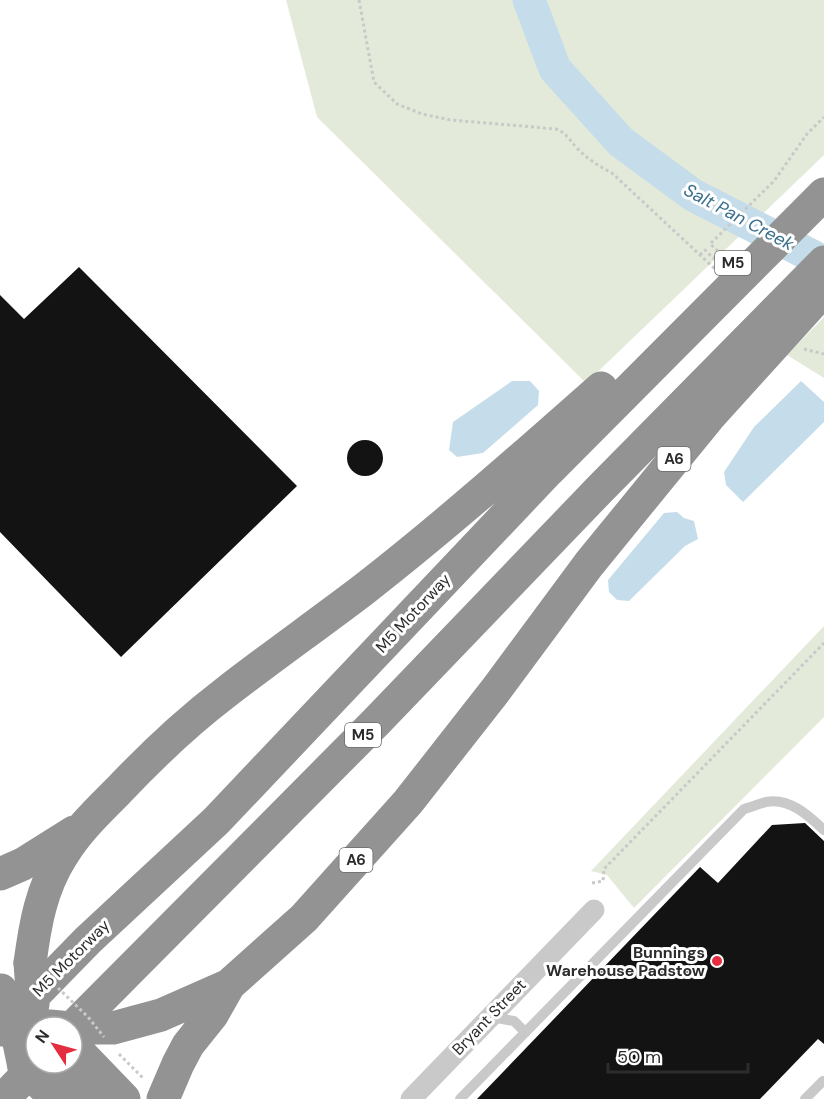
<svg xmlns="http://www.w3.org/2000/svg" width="824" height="1099" font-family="'DM Sans',sans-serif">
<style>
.green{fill:#e3ead9}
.water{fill:#c5ddea}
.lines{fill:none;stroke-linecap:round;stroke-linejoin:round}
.river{stroke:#c5ddea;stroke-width:33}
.building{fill:#131313}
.path{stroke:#c9c9c9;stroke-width:3;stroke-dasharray:3 3;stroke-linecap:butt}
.lane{stroke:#c9c9c9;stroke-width:10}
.street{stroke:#c9c9c9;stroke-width:21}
.highway{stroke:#939393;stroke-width:33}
.path-bridge{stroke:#c9c9c9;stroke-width:3;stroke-dasharray:3 3;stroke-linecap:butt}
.highway-bridge{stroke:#939393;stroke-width:33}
.poi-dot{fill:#e42d3e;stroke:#fff;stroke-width:2}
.labels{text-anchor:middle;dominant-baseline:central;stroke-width:6;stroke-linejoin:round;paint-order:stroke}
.shield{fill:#fff;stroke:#6b6b6b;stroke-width:1.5}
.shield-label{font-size:15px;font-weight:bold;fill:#2c2c2c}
.street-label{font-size:16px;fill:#2c2c2c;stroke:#fff}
.poi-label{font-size:16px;font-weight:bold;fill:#2c2c2c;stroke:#fff;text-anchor:end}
.water-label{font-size:18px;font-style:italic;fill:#3b6f8d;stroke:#fff}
</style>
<rect width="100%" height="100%" fill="#fff"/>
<!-- green -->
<path class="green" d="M286,0H824V155L586,383L317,117Z
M824,317V378L787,355Z
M824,626V717L634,908L607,875L591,871Z"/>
<!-- water -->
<path class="water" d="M512,381H530L539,391L538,405L483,453L457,457L449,450L453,422Z
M801,381L824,402V422L743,502L726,485L724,472L754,427Z
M677,512L684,518L694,521L698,539L685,546L629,601L617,600L609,592L608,580L664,513Z"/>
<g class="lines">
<!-- river -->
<path class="river" d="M529,0L555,69L621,142L693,195L824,262"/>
</g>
<!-- building -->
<path class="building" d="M79,267L297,486L121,657L0,532V295L24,319Z
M347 458a18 18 0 1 1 36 0a18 18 0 1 1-36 0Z
M805,823L824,841V1044L818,1039L760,1099H477L700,867L718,883L772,825Z"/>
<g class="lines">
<!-- path -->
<path class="path" d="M359,0L374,82L397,104L422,114L451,120L556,129C567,133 569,140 577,148C587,159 599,166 612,173L715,269
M700,255L705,250L713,258L718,257L719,252L710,244L774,181L807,134L824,117
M804,349L824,354
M592,883L603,881L604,869L824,643
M119,1054L144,1079"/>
<!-- lane -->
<path class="lane" d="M491,1017L514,1021L525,1032
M460,1099L744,809C751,807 759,804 766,802C789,797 809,816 824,830
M805,1099L823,1081L824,1082"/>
<!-- street -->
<path class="street" d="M411,1099L594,910"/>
<!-- highway -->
<path class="highway" d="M0,874L23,864L74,832
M30,963C35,925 41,889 62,856C77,831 98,811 118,791C151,756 187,722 225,693C270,658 317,625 363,590C445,526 523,457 601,388
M72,1028H113L161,1015L229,985L304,918L408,802L495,691L589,564L709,417L824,290
M72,1028L376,722L599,490L824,262
M0,1030L88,940L216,821L548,471L824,194
M72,1045L124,1099
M54,1063L86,1099
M24,1067L14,1019L37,1025L61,1027
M3,1099L38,1063
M163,1099L178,1064L188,1045L212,1015L229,985"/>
<!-- path-bridge -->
<path class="path-bridge" d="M58,988L88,1017L104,1037"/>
<!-- highway-bridge -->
<path class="highway-bridge" d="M30,963L33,1004
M1,990L14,1019
M24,1067L49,1092"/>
</g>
<!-- markers -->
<circle class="poi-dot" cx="717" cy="961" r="6"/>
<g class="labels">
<!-- shield labels -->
<g class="shield">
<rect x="715" y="251" width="36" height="24" rx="4.5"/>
<rect x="657.5" y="447" width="33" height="24" rx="4.5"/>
<rect x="345" y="723" width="36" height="24" rx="4.5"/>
<rect x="339.5" y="848" width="33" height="24" rx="4.5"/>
</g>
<g class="shield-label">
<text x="733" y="263">M5</text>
<text x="674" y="459">A6</text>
<text x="363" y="735">M5</text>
<text x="356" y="860">A6</text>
</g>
<!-- street labels -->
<g class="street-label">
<text transform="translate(413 613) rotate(-47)">M5 Motorway</text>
<text transform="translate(71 958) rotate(-45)">M5 Motorway</text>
<text transform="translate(489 1017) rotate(-46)">Bryant Street</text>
</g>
<!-- poi labels -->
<g class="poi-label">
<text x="705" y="952">Bunnings<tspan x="705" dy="18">Warehouse Padstow</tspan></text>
</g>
<!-- water labels -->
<g class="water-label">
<text transform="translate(739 217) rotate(28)">Salt Pan Creek</text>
</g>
</g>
<!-- north arrow -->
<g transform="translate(54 1045) rotate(306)"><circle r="28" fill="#ffffff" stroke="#ababab" stroke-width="1.5"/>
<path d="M0-4.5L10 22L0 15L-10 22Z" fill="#e42d3e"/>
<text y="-9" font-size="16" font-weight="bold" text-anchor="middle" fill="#2c2c2c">N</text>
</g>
<!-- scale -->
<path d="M608 1063v9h140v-9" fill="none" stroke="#2c2c2c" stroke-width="3"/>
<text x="617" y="1063" font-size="18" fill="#2c2c2c" stroke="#ffffff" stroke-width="4.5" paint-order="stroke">50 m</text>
</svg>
